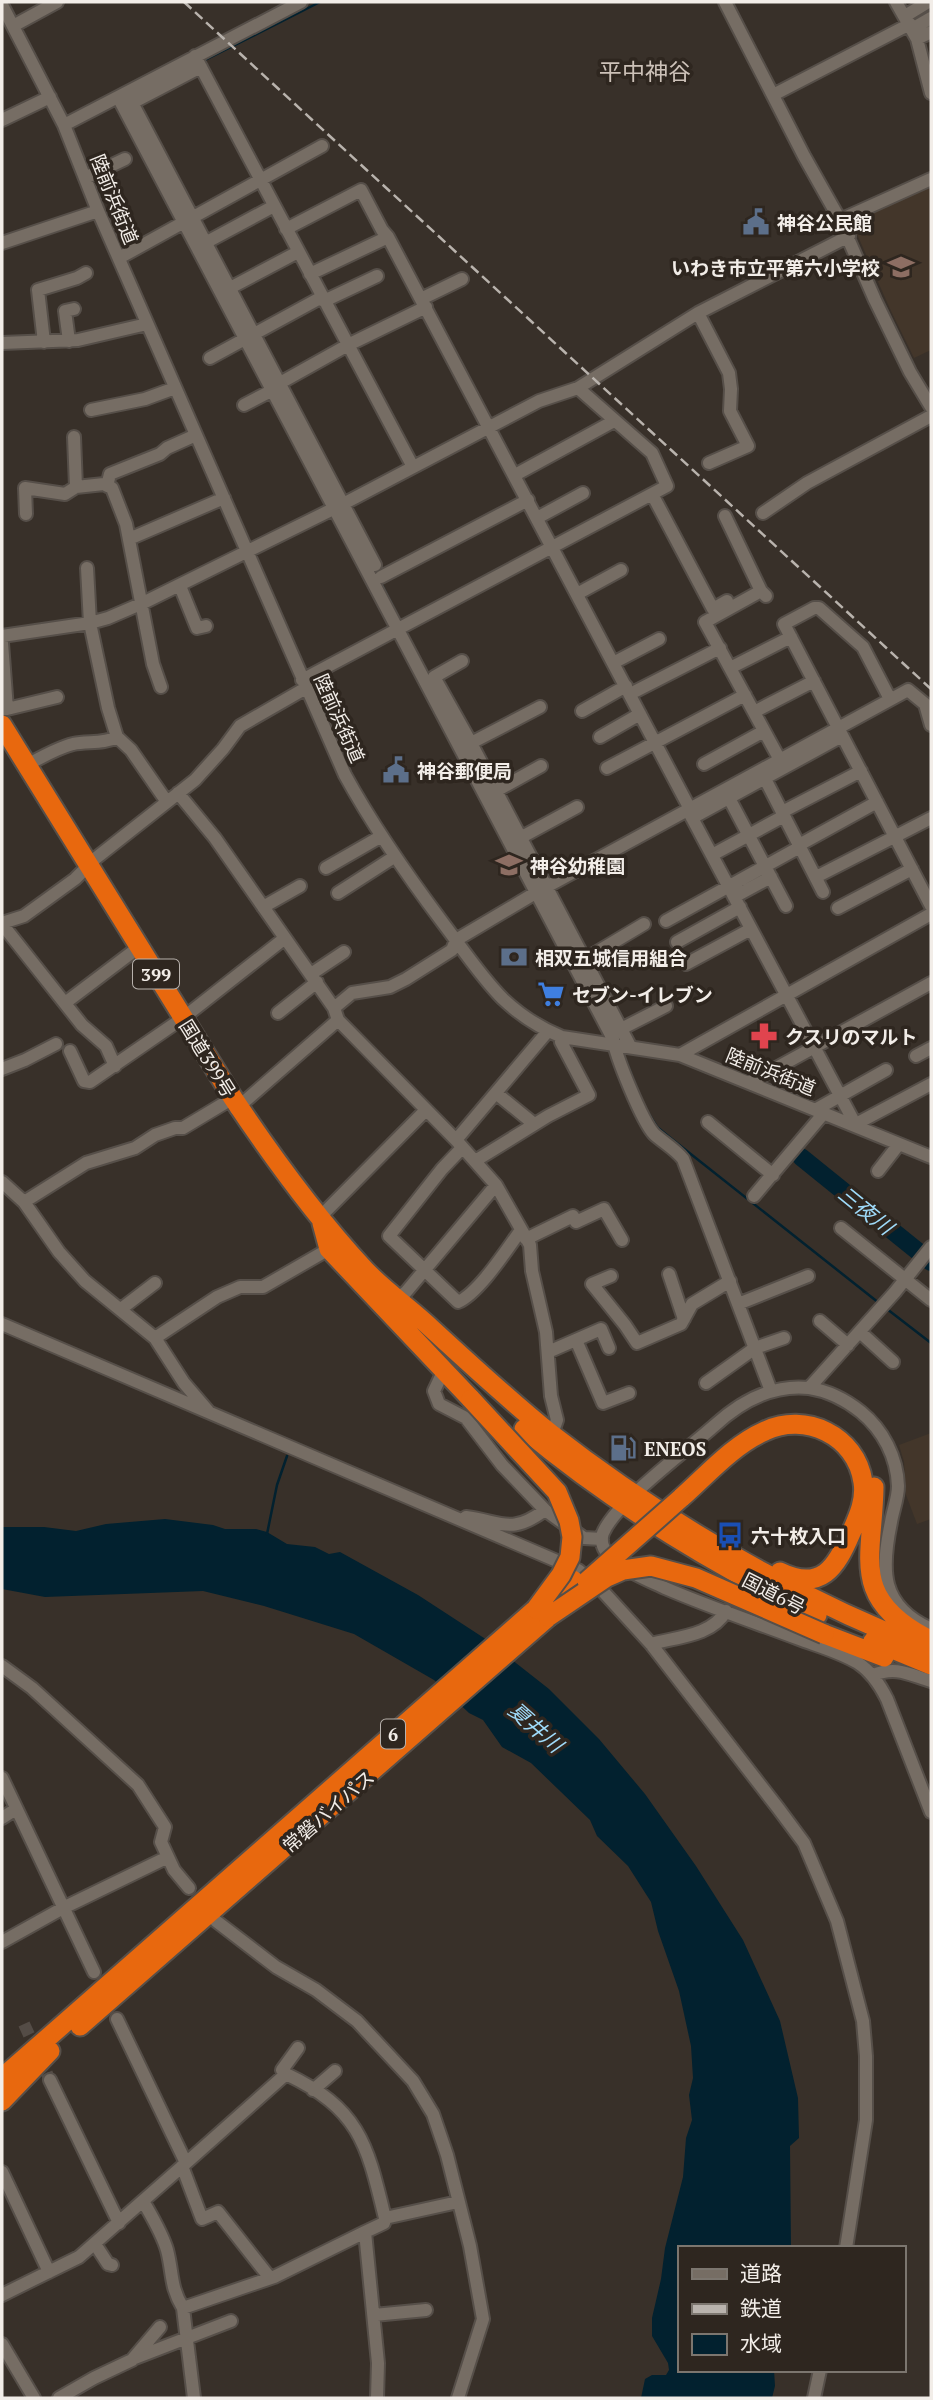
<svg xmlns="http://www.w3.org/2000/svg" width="933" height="2400" font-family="'PT Serif','Noto Sans JP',serif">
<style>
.built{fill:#43362a}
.water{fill:#02212f}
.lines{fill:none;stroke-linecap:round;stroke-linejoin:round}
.stream{stroke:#02212f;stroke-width:2.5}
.river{stroke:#02212f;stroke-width:18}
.minor-tunnel{stroke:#544c46;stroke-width:12;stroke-dasharray:12 6;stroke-linecap:butt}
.minor-casing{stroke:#564f49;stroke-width:16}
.highway-casing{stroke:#564f49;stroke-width:23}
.minor{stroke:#766d64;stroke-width:12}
.highway{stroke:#e8680e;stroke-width:19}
.rail{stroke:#b9b3ad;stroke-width:2.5;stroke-dasharray:10 5;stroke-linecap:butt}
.highway-bridge-casing{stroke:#564f49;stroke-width:23;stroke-linecap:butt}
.highway-bridge{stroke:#e8680e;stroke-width:19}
.labels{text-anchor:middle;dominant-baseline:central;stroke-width:7;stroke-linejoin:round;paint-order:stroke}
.shield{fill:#2e261f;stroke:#b7b1ac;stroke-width:2}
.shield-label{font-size:18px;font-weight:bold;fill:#f2ede8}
.street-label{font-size:19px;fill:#f2ede8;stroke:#2e261f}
.poi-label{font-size:19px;font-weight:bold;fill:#f2ede8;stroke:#2e261f;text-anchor:start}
.water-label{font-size:21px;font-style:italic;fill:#9fdbfa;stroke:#2e261f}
.quarter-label{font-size:23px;fill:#ccc1b8;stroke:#2e261f}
</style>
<rect width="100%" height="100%" fill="#383029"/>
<!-- built -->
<path class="built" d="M931,184V350L914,358L890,309L853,225V219Z
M931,1433V1519L917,1524L906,1495L904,1462L899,1445Z"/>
<!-- water -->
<path class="water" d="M165,1519L213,1525L225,1529H256L267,1532L287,1544L315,1547L329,1554L340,1552L418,1595L484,1638L549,1689L599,1739L645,1794L696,1866L743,1940L780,2021L798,2098L799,2138L790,2146L791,2248H679V2370H774L775,2386L772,2398H641L645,2379L652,2375H666L669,2370L668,2363L652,2336V2318L661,2279L665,2248L683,2177L686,2138L692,2120L689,2095L693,2078L691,2046L679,1991L658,1931L651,1902L628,1866L597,1836L590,1820L531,1763L502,1747L483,1720L469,1713L434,1680L354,1634L264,1606L203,1591L45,1597L2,1589V1527H44L76,1531L106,1524Z"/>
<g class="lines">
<!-- stream -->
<path class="stream" d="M203,61L320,2
M380,581L401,622
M406,631L412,644
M623,1053L641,1099
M647,1111L657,1127L668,1136L879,1303
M887,1309L931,1343
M267,1534L277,1485L287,1456"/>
<!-- river -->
<path class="river" d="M801,1157L931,1262"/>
<!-- minor-tunnel -->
<path class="minor-tunnel" d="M24,2024L50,2080"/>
<!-- minor casing -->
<g class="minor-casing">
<path id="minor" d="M725,2L804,156L840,220L875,300L910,372L931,407
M896,2L917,39L931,93
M2,5L64,125L98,211L345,775C374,828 407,875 443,923C462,948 481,977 503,999C520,1015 540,1028 562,1037L680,1055L931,1157
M905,16L928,2
M13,26L57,2
M912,29L931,18
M917,39L931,32
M195,56L413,467
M127,93L375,565
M773,95L910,24
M118,97L613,1039C616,1057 642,1121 654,1134C664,1143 675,1149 683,1159L771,1391
M132,103L201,67
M2,120L50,97
M64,125L301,2
M85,178L125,159
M840,220L931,179
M286,229L361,190L382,230L388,237L690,809L691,816L852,1118L854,1125L931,1084
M2,243L98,211
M205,243L274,206
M119,258L322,146
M310,274L388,237
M230,288L298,252
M421,299L462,279
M324,301L377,276
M698,313L729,373L731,389L730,411L748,446L709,463
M69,341L65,311L74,309
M44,342L38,290L77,278L86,273
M2,343L78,340L147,324
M210,358L322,297
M280,383L348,345L426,307
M244,405L273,390
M91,410L145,399L175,388
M74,437L76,487
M515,475L614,421
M107,486L110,474L160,454L167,448L196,435
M652,494L713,609L727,601
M763,513L807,483L931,416
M26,514L25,488L65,494L76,487L104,484L112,488L126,524L153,664L161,687
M725,516L761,591L766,596
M537,518L583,493
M129,539L224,498
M87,568L90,623L108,708L117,737L131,750L167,802
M381,577L528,500
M180,586L197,628L206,626
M761,591L705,622L780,760
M577,594L621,570
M2,636L90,623L108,618L143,603L343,504L539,401L578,388L698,313L849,236
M2,643L7,709H2
M462,661L434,677L471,743L630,1046
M613,663L659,639
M730,668L791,637
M302,680L667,486L652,453L578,388
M630,694L720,648
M890,699L863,647L819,608H814L784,624L931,906
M7,709L57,697
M582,711L626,686
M754,712L814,681
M600,737L640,714
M471,743L540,707
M704,764L764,731
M27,765C42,757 57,748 73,744C88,741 104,744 117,737
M607,768L745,695
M761,771L823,892
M496,791L541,766
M178,793L215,838L334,1008
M729,798L786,906
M782,812L861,771
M692,818L842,736
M520,838L577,807
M799,845L877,802
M712,855L784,816
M326,868L380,837
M816,877L931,818
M338,893L394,857
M734,897L771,877
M263,907L300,886
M838,908L912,869
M666,921L800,847
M2,923L24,916L75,879L96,858L195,780L223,749L240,726L306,688
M2,924L82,1025L106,1046L115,1066
M677,942L740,907
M577,960L587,958L644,924
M686,964L751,929
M311,974L344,952
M65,1003L139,947
M278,1013L317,982
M338,1020L456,1140L496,1185L530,1245L532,1271L546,1332L551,1396L557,1420L552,1434
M621,1029L666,1006
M70,1051L84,1081L90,1082L183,1018L285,938
M680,1055L931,914
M916,1056L931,1048
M2,1069L25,1060L56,1044
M749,1083L931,983
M496,1093L534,1124
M236,1109L338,1020L334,1008L352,993L390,987L406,979L452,950L456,940L537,892L908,690L925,704L931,725
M815,1110L886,1070
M708,1122L773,1175
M456,1140L548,1031
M462,1148L442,1169L389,1236L458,1302C479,1293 507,1249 521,1230
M475,1161L548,1116L589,1095L561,1042L562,1037
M878,1171L899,1144
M2,1182L24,1202L59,1252L85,1281L155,1338L184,1383L208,1411
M754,1196L824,1113
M24,1202L86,1163L135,1148L155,1135L175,1128H183L233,1098
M321,1216L425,1111
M841,1228L931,1300
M526,1239L573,1216L576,1222L604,1209L622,1240
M669,1274L684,1319
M611,1276L592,1284L625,1325L637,1343L681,1324L692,1304L730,1281
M396,1300L406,1292L496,1185
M738,1304L808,1276
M121,1309L155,1283
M820,1321L848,1345
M2,1324L578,1570L599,1587L651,1644L778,1808L804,1843L837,1921L863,2021L866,2056V2120L846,2248
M860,1332L893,1362
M155,1338L217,1297L240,1287H263L329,1249
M576,1340L603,1403L629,1393
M548,1352L601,1329L609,1348
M439,1367L442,1374L434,1391L439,1404L466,1418L502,1465L545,1510L584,1538L602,1539
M706,1383L755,1348L784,1338
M809,1388L895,1292L931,1247
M466,1517C503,1522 511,1535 545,1510
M931,1629C880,1606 881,1570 891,1522C893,1510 898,1498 898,1486C897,1457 883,1430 861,1412C846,1400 829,1391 809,1388C772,1384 740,1402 714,1426C687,1450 616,1502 603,1533C600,1541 603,1550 610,1556C625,1571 646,1579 665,1588C709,1607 754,1622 799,1639C818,1646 840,1652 858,1663C872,1672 880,1685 887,1699L931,1812
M651,1644C677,1637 712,1636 726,1611
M2,1666L32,1688L138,1785L165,1827L161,1842L174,1870L189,1888
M873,1675C896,1666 908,1674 931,1681
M2,1778L94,1972
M2,1818L16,1809
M216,1921L276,1967L316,1990L357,2021L413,2081L433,2114L447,2155L470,2246L483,2319L458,2398
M2,1942L63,1908L168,1857
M282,2070L298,2048
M50,2080L119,2223
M313,2090L335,2071
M186,2163L286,2074C360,2109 367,2144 385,2218L384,2223L365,2232L378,2363L377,2398
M182,2166L202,2219L218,2212L270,2278
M2,2172L49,2272
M143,2201C152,2217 162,2233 167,2250C173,2273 170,2287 183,2308L274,2277L365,2232
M385,2218L458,2202
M95,2244L108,2264L112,2265
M2,2295L79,2257L186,2163L117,2019
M183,2308L194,2398
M374,2315L426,2310
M2,2344L34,2398
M135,2358L231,2321
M59,2398L94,2378L132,2360L160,2327
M814,2398L820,2370"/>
</g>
<!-- highway casing -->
<g class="highway-casing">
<path id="highway" d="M2,725L233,1098C273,1158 316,1217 365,1270C386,1292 410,1308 432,1329C471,1365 510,1401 551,1434C662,1521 800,1600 931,1650
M322,1223L329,1249L471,1399
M524,1429C614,1504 713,1564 817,1615
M874,1487C873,1557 849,1597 926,1638
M681,1498C707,1475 733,1445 765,1431C805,1412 856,1435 863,1482C866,1500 858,1517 851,1533C836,1568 821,1592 780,1572
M824,1634L884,1657
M873,1641L931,1665
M80,2026L548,1617
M2,2078L536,1609L573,1580
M2,2101L50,2051"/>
</g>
<!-- minor -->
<use href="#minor" class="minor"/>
<!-- highway -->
<use href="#highway" class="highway"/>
<!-- rail -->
<path class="rail" d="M184,2L931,689"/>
<!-- highway-bridge casing -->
<g class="highway-bridge-casing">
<path id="highway-bridge" d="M471,1399L557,1492L569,1521L572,1537L570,1557L561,1575L536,1609
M587,1581L681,1498
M548,1617L607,1577L623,1570L651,1566L696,1578L824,1634"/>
</g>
<!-- highway-bridge -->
<use href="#highway-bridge" class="highway-bridge"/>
</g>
<!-- icons -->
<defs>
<g id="civic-bare" transform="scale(2.1)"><path d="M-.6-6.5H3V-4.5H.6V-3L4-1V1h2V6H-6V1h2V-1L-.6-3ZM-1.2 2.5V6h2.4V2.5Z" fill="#5c6f8a" stroke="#2e261f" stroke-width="2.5" paint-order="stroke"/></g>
<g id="school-bare" transform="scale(2.1)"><path d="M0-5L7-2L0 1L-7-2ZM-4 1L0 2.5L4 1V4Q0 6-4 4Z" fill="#8d6e63" stroke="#2e261f" stroke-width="2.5" paint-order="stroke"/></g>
<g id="bank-bare" transform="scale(2.1)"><path d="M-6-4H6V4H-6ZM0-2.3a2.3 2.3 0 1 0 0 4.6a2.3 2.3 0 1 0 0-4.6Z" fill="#5c6f8a" stroke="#2e261f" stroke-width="2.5" paint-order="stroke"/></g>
<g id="supermarket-bare" transform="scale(2.1)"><path d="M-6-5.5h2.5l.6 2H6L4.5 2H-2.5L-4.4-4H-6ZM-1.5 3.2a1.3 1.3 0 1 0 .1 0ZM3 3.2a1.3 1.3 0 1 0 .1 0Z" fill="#3f7fe0" stroke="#2e261f" stroke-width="2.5" paint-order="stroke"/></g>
<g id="pharmacy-bare" transform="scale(2.1)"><path d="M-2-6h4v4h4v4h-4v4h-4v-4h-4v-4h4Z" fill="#e0444e" stroke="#2e261f" stroke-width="2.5" paint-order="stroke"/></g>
<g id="fuel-bare" transform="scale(2.1)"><path d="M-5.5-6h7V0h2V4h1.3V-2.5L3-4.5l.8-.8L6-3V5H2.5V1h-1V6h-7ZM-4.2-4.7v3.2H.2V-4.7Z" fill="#5c6f8a" stroke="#2e261f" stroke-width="2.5" paint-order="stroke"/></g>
<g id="bus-bare" transform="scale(2.1)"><path d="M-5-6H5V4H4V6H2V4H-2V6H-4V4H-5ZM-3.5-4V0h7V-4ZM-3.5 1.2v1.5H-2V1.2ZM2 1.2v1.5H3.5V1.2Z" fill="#1a4fb4" stroke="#2e261f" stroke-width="2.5" paint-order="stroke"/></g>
</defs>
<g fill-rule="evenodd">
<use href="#civic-bare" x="756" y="222"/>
<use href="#school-bare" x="901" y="267"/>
<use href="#civic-bare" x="396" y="770"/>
<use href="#school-bare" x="509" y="865"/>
<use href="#bank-bare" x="514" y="957"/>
<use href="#supermarket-bare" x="551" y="994"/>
<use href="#pharmacy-bare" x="764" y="1036"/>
<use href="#fuel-bare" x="623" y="1448"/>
<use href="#bus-bare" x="730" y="1535"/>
</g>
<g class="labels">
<!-- shield labels -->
<g class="shield">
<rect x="133" y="959.5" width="46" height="29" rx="5"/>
<rect x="381" y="1719.5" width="24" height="29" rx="5"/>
</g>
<g class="shield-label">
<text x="156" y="974">399</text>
<text x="393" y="1734">6</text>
</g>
<!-- street labels -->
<g class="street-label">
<text transform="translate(115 199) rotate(68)">陸前浜街道</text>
<text transform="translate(340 718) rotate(66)">陸前浜街道</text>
<text transform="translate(208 1058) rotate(58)">国道399号</text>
<text transform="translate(771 1071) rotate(22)">陸前浜街道</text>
<text transform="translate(774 1593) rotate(27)">国道6号</text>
<text transform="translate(328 1811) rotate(-41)">常磐バイパス</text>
</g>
<!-- poi labels -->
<g class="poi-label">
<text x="777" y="222">神谷公民館</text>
<text x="880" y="267" text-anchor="end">いわき市立平第六小学校</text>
<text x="417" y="770">神谷郵便局</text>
<text x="530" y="865">神谷幼稚園</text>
<text x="535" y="957">相双五城信用組合</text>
<text x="572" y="994">セブン-イレブン</text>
<text x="785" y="1036">クスリのマルト</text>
<text x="644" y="1448">ENEOS</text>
<text x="751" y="1535">六十枚入口</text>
</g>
<!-- water labels -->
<g class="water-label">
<text transform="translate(866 1210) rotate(39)">三夜川</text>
<text transform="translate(536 1727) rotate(41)">夏井川</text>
</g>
<!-- quarter labels -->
<g class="quarter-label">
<text x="645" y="71">平中神谷</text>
</g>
</g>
<!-- border -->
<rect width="933" height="2400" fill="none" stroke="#f2ede8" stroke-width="7"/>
<!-- legend -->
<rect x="678" y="2246" width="228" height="126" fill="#2e261f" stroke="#7c766f" stroke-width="2"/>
<rect x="692" y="2269" width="35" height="10" fill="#766d64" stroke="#7c766f" stroke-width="2"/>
<text x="740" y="2281" font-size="21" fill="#f2ede8">道路</text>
<rect x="692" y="2304" width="35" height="10" fill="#b9b3ad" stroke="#7c766f" stroke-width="2"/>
<text x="740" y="2316" font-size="21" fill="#f2ede8">鉄道</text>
<rect x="692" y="2334" width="35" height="21" fill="#02212f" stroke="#7c766f" stroke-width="2"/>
<text x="740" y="2351" font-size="21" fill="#f2ede8">水域</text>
</svg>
